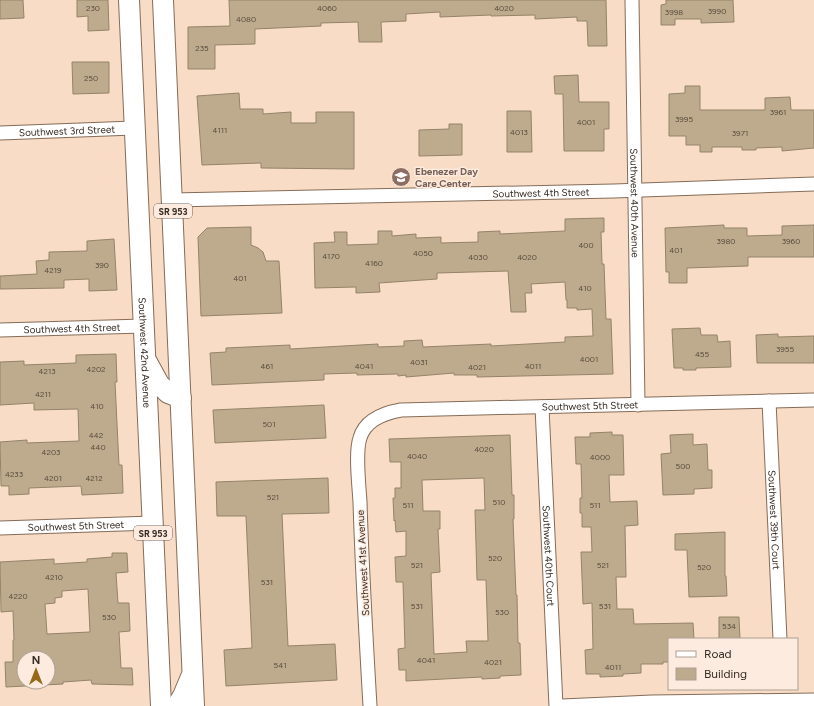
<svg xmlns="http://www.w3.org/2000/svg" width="814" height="706" font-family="Figtree,sans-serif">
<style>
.building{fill:#beab8d;stroke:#948369;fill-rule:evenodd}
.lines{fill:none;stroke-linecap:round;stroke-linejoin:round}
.street-casing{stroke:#846c58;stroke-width:15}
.primary-casing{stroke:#846c58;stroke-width:22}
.street{stroke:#fff;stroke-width:13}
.primary{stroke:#fff;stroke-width:20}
.labels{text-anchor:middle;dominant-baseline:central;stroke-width:3;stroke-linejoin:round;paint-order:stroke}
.number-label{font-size:8px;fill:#594c3e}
.shield{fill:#fcebde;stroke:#72655c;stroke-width:1}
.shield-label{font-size:9px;font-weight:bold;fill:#372c24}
.street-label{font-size:10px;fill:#372c24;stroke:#fcebde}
.education-label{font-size:10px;font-weight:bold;fill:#785e54;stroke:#fcebde;text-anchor:start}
</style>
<rect width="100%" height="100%" fill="#f8dcc5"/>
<!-- building -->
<path class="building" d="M0,0H23L24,18L0,19Z
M77,0H108L109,30L88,31V16L77,17Z
M229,0H606L607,46H588L587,21H577V17L535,19V15L491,16V15L440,17V12L406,14V21L381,22L382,42H359L358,22L321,23V26L255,29V44L215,45V69H188V27L230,26Z
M666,0H733L734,22L701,23V19H675V25H661V5L666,4Z
M72,62H109V93L73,94Z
M578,75L579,102H609V129H604V151H564L563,94H555L554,76Z
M685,86H700V110H765V98L790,97L791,110H814V148L782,151V147L756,148V150H742V147H712V152H700V145H686V136H669V94L685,93Z
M239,93L240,109H263V114L291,112V123H316V112H354V169L261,168V163L202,165L197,96Z
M507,111H531L532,152H507Z
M449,124H462V155L419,156V130L449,129Z
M604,218V232H601L602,264H604L606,319H611L613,374L477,377V375H454V373L406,377V375L398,376V374L357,375V373L324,374V380L212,385L210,353L226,352V348L290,345V349L378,344V347L404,346V341L422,340L423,347L491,344V346L565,342V337L593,336L592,309L577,310V308H567V300H566L565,282L531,284L532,293H525L526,312H511L508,271L437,273V279L379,283L380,292L356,293V287L315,288L314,243L335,242L334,232H347V245L378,244V231H392V236L416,234V238L441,237V243L478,242V232L500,231V234L565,231V219Z
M724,225V228H747V236L782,235V226L814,225V257H748V266L687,268V283H669V272H666L665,228Z
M251,227V245L258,248L263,252L266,261H279L282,313L201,316L198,237L207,228Z
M114,239L117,290L89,291V279L64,280V288L0,289V276L37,274L36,261L49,260V252L87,251V241Z
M700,328L701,335H717L718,342L730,341L731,367L696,368V370H683V368H674L672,329Z
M778,334V337L814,336V363H757L756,335Z
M116,354L117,382H115L119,465H122L123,493L82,495L81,486L29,488V494L9,495V486H1L0,442L27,440V443L79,441L78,409L34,410V403L0,405V362L24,361V365L76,363V355Z
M324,405L326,438L215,443L213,410Z
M612,432V435H623L624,475H609L610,502L637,501L638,525L625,526L626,577H616L617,609H633L634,624L693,623L694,639H669V662H663V664H641V673L623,674V676L600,677V674H586L585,650L593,649L592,603L583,604L581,552H592L591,527H582V513H580V498H582L581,464H576L575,437H590V433Z
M693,434V445L707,444L708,470H712V488L694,489V494L663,495L661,454L671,453L670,435Z
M510,435L512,495H514V519H513L516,595H517L518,643H520L521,675L500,676V678L482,679V677L406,681V670H399L398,649L405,648L403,582H396L395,557L406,556V531L396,532L395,520L394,521L393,498H395V488H401V462H390L389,439ZM484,478L485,510H475L477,580H486L488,641H466L467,652L434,654L431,573L440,572L438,529H440V511H423L422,480Z
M328,478L329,513L282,514L288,646L335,644L337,680L226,686L224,650L252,648L246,516H217L216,482Z
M725,532V576H726L727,596L689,597L687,550H675V534Z
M112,553H127L128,572L116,573L118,603H129L130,631L119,632L121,668H132L133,685L92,684L91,680L63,682V684L6,687L5,662H13V640H14L13,611L1,612L0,562L54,559V564L87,562V559L112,557ZM88,589L90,632L47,634L45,604L55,603V598L62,597V591ZM24,658H48V682H24Z
M719,617H739L740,639H719Z"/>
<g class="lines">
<!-- street casing -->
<g class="street-casing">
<g id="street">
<path id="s1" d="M632,0L638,405"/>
<path id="s2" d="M0,133L134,128"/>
<path id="s3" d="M172,200L614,191L814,184"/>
<path id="s4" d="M0,330L144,326"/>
<path id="s5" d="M769,401L780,639"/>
<path id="s6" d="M542,407L556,706"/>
<path id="s7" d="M0,528L153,523"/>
<path id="s8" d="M370,706C366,638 362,570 360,502C359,485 355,452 360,438C365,420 384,413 401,410L814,400"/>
<path d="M562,706L652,702L814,700"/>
</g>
</g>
<!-- primary casing -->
<g class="primary-casing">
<g id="primary">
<path id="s9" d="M129,0L161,706"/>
<path d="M163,0L194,706"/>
<path d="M147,362L159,384L168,393L181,398"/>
<path d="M177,706L183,696L191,677"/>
</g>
</g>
<!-- street -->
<use href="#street" class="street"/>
<!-- primary -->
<use href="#primary" class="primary"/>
</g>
<!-- icons -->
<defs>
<g id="school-disc" transform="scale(1)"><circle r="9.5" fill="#8d6e63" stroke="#fcebde"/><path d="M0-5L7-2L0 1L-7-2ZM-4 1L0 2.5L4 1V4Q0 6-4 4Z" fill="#fff"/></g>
</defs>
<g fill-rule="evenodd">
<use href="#school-disc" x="401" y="177"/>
</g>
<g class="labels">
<!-- number labels -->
<g class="number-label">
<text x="93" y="8">230</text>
<text x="327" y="8">4060</text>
<text x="504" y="8">4020</text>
<text x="717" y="11">3990</text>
<text x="674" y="12">3998</text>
<text x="246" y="19">4080</text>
<text x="202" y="48">235</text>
<text x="91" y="78">250</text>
<text x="778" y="112">3961</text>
<text x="684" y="119">3995</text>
<text x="586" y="122">4001</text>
<text x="220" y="130">4111</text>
<text x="519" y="132">4013</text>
<text x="740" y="133">3971</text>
<text x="726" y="241">3980</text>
<text x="791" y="241">3960</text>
<text x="586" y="245">400</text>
<text x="676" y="250">401</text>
<text x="423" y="253">4050</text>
<text x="331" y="256">4170</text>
<text x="478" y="257">4030</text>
<text x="527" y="257">4020</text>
<text x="374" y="263">4160</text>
<text x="102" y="265">390</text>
<text x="53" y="270">4219</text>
<text x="240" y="278">401</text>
<text x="585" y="288">410</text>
<text x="785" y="349">3955</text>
<text x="702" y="354">455</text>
<text x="589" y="359">4001</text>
<text x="419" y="362">4031</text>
<text x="267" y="366">461</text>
<text x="364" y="366">4041</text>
<text x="533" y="366">4011</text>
<text x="477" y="367">4021</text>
<text x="96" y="369">4202</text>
<text x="47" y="371">4213</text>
<text x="43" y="394">4211</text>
<text x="97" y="406">410</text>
<text x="269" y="424">501</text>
<text x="96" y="435">442</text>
<text x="98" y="447">440</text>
<text x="484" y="449">4020</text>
<text x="51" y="452">4203</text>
<text x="417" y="456">4040</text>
<text x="600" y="457">4000</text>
<text x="683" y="466">500</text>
<text x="14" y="474">4233</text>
<text x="53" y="478">4201</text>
<text x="94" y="478">4212</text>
<text x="273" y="497">521</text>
<text x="499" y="502">510</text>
<text x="408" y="505">511</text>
<text x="595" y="505">511</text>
<text x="495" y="558">520</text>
<text x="417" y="565">521</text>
<text x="603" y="565">521</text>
<text x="704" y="567">520</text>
<text x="54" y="577">4210</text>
<text x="267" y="582">531</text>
<text x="18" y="596">4220</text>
<text x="417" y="606">531</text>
<text x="605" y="606">531</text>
<text x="502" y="612">530</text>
<text x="109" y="617">530</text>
<text x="729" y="626">534</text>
<text x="426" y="660">4041</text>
<text x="493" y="662">4021</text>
<text x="280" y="665">541</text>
<text x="613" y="667">4011</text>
</g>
<!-- shield labels -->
<g class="shield">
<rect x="154" y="204" width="38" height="14" rx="3"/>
<rect x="134" y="526" width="38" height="14" rx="3"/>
</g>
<g class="shield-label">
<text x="173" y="211">SR 953</text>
<text x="153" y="533">SR 953</text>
</g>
<!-- street labels -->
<g class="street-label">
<text stroke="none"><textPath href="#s2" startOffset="67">Southwest 3rd Street</textPath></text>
<text stroke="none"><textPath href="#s3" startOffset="369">Southwest 4th Street</textPath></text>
<text stroke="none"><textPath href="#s1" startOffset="203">Southwest 40th Avenue</textPath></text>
<text stroke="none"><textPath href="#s4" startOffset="72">Southwest 4th Street</textPath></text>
<text stroke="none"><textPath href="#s9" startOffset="353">Southwest 42nd Avenue</textPath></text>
<text stroke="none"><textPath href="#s8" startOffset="510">Southwest 5th Street</textPath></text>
<text stroke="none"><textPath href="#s5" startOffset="119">Southwest 39th Court</textPath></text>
<text stroke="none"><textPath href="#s7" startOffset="76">Southwest 5th Street</textPath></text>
<text stroke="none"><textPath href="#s6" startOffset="149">Southwest 40th Court</textPath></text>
<text transform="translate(363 563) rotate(-93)">Southwest 41st Avenue</text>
</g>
<!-- education labels -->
<g class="education-label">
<text x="415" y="171">Ebenezer Day<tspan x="415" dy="12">Care Center</tspan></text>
</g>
</g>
<!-- legend -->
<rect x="668" y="638" width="130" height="52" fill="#fcebde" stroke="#ad9f94"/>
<rect x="676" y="651" width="20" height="6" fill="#ffffff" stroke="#ad9f94"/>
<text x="704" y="658" font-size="12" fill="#372c24">Road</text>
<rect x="676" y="668" width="20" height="12" fill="#beab8d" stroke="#ad9f94"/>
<text x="704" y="678" font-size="12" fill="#372c24">Building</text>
<!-- north arrow -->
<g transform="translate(36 670)"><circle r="19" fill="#fcebde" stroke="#ad9f94"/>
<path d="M0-3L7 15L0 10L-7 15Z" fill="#966918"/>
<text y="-6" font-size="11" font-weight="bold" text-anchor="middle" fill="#372c24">N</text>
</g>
</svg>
